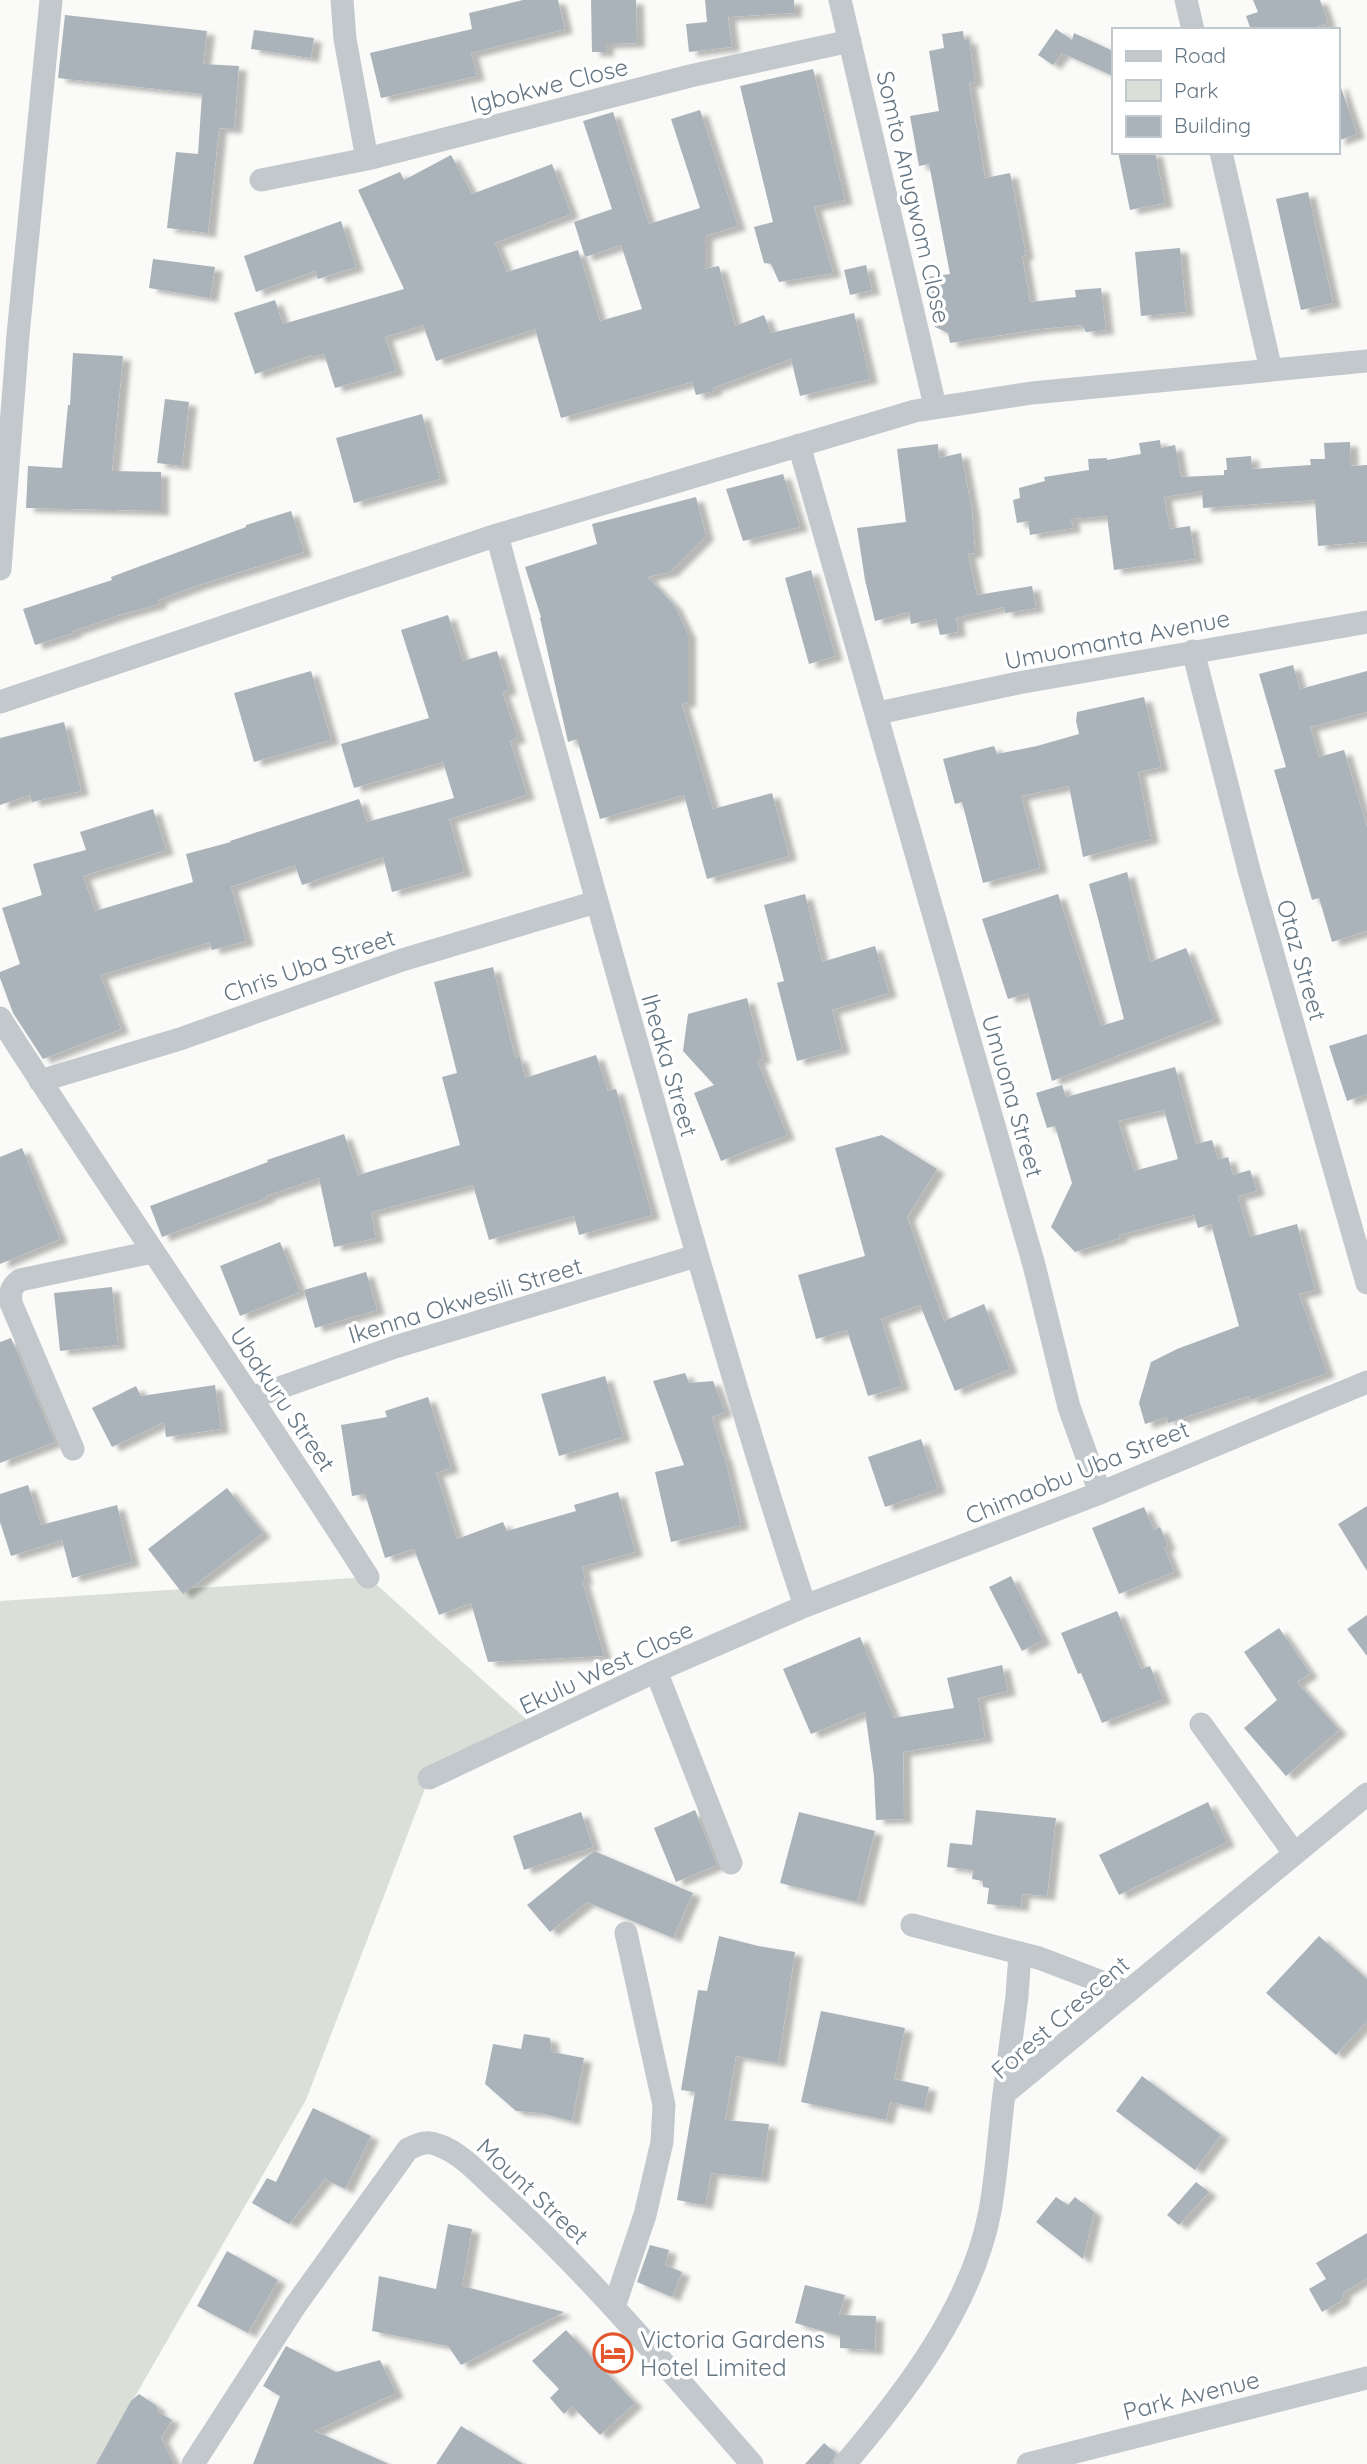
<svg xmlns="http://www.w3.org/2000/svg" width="1367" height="2464" font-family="Quicksand,sans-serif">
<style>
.green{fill:#dadfd7}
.building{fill:#aab3b9;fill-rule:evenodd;filter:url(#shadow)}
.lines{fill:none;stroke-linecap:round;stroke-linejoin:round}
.minor{stroke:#c3c8cc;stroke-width:23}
.labels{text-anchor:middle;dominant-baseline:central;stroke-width:7;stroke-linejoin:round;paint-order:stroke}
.street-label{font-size:24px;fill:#657683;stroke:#fff}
.poi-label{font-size:24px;fill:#657683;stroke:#fff;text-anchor:start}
</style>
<defs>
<filter id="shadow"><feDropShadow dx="8" dy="4.5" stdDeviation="2" flood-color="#0004"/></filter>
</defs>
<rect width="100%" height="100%" fill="#fafaf8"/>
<!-- green -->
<path class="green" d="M368,1577L536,1728L429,1778L306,2100L96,2464H0V1601Z"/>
<!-- building -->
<path class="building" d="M523,0H558L565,29L471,53L477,76L381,98L370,53L472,29L469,13Z
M591,0H636L637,43L606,44V52H592Z
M705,0H794V13L728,17L732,47L689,52L686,24L707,22Z
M1253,0H1320L1328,23L1309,30H1251L1246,16L1258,12Z
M65,15L207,31L203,64L239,66L234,129L219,128L208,233L167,228L176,152L198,154L202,94L58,78Z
M1056,29L1072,40L1074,33L1113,51V76L1062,53L1053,65L1038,55Z
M254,30L314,38L311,58L251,49Z
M963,31L964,40L969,39L975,82L969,83L985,178L1010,173L1026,255L1022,256L1030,302L1076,297L1075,290L1101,288L1106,330L1086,332L1082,325L1040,329L950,343L948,333L935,327L927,277L950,274L929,164L919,166L910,116L939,111L929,51L944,48L942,34Z
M813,69L845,200L814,207L833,273L779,282L771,264L764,263L754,227L773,222L740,86Z
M1337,85H1340L1357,134L1337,141Z
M700,110L738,226L705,236V269L719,266L735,326L764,315L771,333L854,313L870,379L800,396L791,359L713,388L714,391L696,395L692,382L561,418L535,329L436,361L423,325L385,337L396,371L335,388L324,354L313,357L312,355L255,374L234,313L275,300L283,324L404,289L358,190L400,172L404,180L451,155L472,194L552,164L571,214L495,243L507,272L578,250L600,321L642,309L621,245L585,257L574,222L612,209L583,121L613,112L649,224L700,208L671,119Z
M1118,152H1155L1165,203L1130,210Z
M1308,192L1333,303L1301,310L1276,199Z
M341,221L356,267L318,279L315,271L256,292L244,256Z
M1180,248L1186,312L1141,316L1135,252Z
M153,259L215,267L210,298L149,288Z
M866,265L872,290L850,295L844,270Z
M73,353L123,356L112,471L161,472V511L26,508L28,466L62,468L68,405H70Z
M165,399L189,402L182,466L157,463Z
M422,414L440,479L354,503L336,438Z
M1160,440L1161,448L1175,445L1181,477L1224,475V470H1227L1226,458L1251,456L1252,469L1311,465L1310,459H1325L1324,443L1350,442L1351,466L1367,465V542L1318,546L1315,500L1203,508L1202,491L1164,497L1170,529L1190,526L1195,559L1114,570L1107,516L1071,519L1073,528L1030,535L1028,521L1017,523L1013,500L1020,498L1019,488L1045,481L1044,477L1089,470L1088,459L1107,458V460L1141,454L1139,443Z
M938,444L939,458L961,453L972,511L975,553L968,554L977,595L1032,586L1036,608L1005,613L1004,607L956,618L958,632L940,635L936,619L911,624L909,612L875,621L865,580L857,528L906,522L897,449Z
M783,474L800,527L743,541L726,489Z
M696,497L706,536L670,572L648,577L674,605L688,634V702L682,704L713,809L772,793L789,856L707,879L684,795L600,819L577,739L568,742L540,618L541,617L525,567L597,544L592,524Z
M291,511L304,552L199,585L158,600L159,604L123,614L73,631L74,633L35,645L23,609L112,580L111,577L246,527V525Z
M811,570L835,656L809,664L785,578Z
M448,615L463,661L497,651L509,690L502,692L518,738L510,741L527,795L449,819L464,872L392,892L383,857L302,885L295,865L231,887L246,941L212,950L210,942L100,975L121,1029L43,1059L13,1013L0,978V972L20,964L2,908L42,895L33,864L86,850L80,832L153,809L166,850L83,876L95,911L193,882L186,854L231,842L230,841L359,799L367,822L454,798L443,762L354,788L341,744L429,718L401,630Z
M1293,665L1300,689L1367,671V712L1310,727L1319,757L1344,750L1367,827V931L1332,942L1319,898L1312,900L1274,770L1286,767L1259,674Z
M311,671L331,740L254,762L234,693Z
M1144,697L1161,767L1138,772L1151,839L1083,857L1069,786L1021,796L1040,868L983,883L962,802L955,804L943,759L994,746L997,754L1037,746L1079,734L1076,721L1077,712Z
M64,722L81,791L32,802L30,795L0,805V738Z
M1127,872L1150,962L1186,948L1214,1019L1052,1081L1028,993L1008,999L982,919L1058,894L1101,1026L1124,1019L1089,884Z
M805,894L822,962L875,946L889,993L832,1010L842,1049L797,1061L777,983L784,981L764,905Z
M493,967L515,1058L520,1057L525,1078L596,1055L608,1091L616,1089L652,1215L579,1235L574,1216L489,1240L473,1185L371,1212L376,1238L334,1247L319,1178L266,1196L267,1198L162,1237L150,1206L268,1162L267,1160L344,1134L358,1175L460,1145L442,1077L457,1073L434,982Z
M747,998L763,1059L757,1060L787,1135L721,1161L694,1093L714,1085L683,1051L688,1014Z
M1367,1034V1094L1347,1101L1329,1046Z
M1175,1067L1196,1144L1212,1140L1218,1160L1228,1157L1233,1175L1250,1170L1257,1191L1238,1196L1250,1237L1297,1224L1315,1290L1299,1294L1327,1373L1250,1400L1249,1396L1168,1423L1167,1417L1145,1424L1139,1403L1151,1362L1177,1349L1239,1326L1211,1224L1198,1228L1194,1215L1119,1235L1120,1238L1075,1252L1051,1227L1072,1183L1055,1126L1047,1128L1036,1093L1062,1085L1066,1097ZM1164,1110L1178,1159L1134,1171L1118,1121Z
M882,1135L937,1169L907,1217L944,1321L984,1304L1010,1369L955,1391L920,1305L881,1319L902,1386L868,1396L847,1330L816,1339L798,1275L865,1256L835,1148Z
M22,1148L60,1239L0,1264V1157Z
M280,1242L300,1292L240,1316L220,1266Z
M366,1272L377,1310L315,1328L304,1290Z
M112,1287L118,1345L60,1351L54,1293Z
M11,1338L55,1442L0,1463V1342Z
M685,1373L689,1383L713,1381L725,1412L712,1417L723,1456L724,1455L741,1525L671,1542L655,1472L684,1465L653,1381Z
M605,1376L623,1437L559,1456L541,1394Z
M215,1385L221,1429L166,1437L164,1422L112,1447L92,1408L136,1386L141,1396Z
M428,1397L451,1468L436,1473L457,1539L503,1522L507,1531L576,1511L574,1505L618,1492L635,1552L582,1567L585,1580H582L604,1656L488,1662L471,1603L439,1615L414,1549L385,1558L365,1494L352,1496L341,1425L387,1417L385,1411Z
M921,1439L938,1489L885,1507L868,1457Z
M28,1485L41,1525L117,1505L132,1562L72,1578L62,1540L11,1556L0,1522V1494Z
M227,1488L263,1533L183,1594L148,1549Z
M1367,1506V1571L1338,1524Z
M1144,1507L1154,1530L1160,1527L1168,1546L1164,1547L1174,1572L1119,1594L1092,1528Z
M1011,1576L1043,1640L1022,1651L989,1587Z
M1117,1611L1141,1669L1150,1666L1163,1699L1102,1723L1081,1673L1078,1674L1061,1633Z
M1367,1615V1656L1347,1629Z
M1279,1628L1310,1673L1297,1682L1339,1730L1286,1776L1244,1728L1277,1700L1244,1652Z
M860,1637L894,1718L954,1708L947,1678L1002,1665L1008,1691L978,1698L985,1738L903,1752L904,1819L876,1820L874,1776L865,1712L811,1734L783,1669Z
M1208,1802L1227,1842L1119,1895L1099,1855Z
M695,1810L717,1865L676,1882L654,1828Z
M976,1810L1056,1818L1047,1896L1022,1894L1021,1907L987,1904L989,1888L983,1887V1881L972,1879L973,1870L947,1867L950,1843L972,1845Z
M581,1812L593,1847L524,1870L513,1836Z
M799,1812L875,1831L857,1902L780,1883Z
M594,1851L693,1893L673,1938L587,1902L550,1932L527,1905Z
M719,1936L758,1946L795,1952L778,2063L736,2056L725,2120L769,2124L761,2178L711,2173L705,2205L677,2200L695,2092L681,2090L698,1990L707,1991Z
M1319,1936L1367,1979V2021L1336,2055L1266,1993Z
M821,2011L905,2028L894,2079L929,2087L924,2109L890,2102L886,2120L801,2102Z
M524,2034L550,2038L552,2052L584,2058L572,2121L541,2113L516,2111L485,2084L493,2044L521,2049Z
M1142,2076L1221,2135L1195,2170L1116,2111Z
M313,2108L371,2136L345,2189L325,2179L289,2224L252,2203L267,2178L276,2182Z
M1196,2182L1209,2192L1179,2225L1167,2215Z
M1056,2197L1068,2205L1075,2197L1094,2212L1083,2259L1036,2222Z
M448,2224L472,2229L462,2286L564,2312L461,2365L448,2346L372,2331L379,2276L436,2289Z
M1367,2233V2278L1344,2292L1341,2301L1322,2312L1309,2289L1326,2279L1316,2263Z
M650,2245L669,2250L665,2265L682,2272L672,2297L637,2282Z
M227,2251L278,2280L248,2333L197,2306Z
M805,2285L845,2295L839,2315L876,2316L875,2350L840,2348V2336L795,2323Z
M566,2330L635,2403L600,2435L572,2406L564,2414L550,2398L559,2389L532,2361Z
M286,2346L336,2372L380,2360L396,2393L315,2431L389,2464H253L280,2396L263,2386Z
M139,2394L157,2406L158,2412L172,2420L161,2438L174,2464H96L131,2401Z
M461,2426L523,2464H436Z
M824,2443L836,2453L831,2464H805Z"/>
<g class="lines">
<!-- minor -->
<path class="minor" d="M342,0L345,39L367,159
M840,0L935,406
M1186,0L1193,30
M1221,152L1271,370
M261,180L367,159L690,76L850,41
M799,445L1034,1265L1069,1407L1100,1493
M497,535C547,723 599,910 652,1096C700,1267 749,1437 805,1606
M0,569L18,335L51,0
M1193,651L1250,874L1367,1283
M0,702L497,535L915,411L1032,393L1367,361
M878,713L1018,683L1367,622
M0,1018C120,1206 248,1389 368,1577
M40,1081L180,1039L402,960L596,902
M251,1398L395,1347L696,1256
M73,1449L11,1303C10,1291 11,1287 20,1280L152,1252
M656,1671L731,1863
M1201,1724L1294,1853
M429,1778L656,1671L805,1606L1100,1493L1367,1382
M912,1925L1039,1958L1128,1992
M1004,2094L1017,1996L1020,1953
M614,2307L645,2215L662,2142L664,2105L626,1933
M193,2464L295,2306L408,2149C419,2144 426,2140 438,2145C462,2153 482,2177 501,2194C592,2277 671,2372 752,2464
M845,2464C906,2392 972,2306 990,2211C997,2173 999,2133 1004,2094L1367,1794
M1028,2464L1367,2378"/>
</g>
<!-- icons -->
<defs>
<g id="hotel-ring" transform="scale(2.0125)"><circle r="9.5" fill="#fff" stroke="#e4572e" stroke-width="1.5"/><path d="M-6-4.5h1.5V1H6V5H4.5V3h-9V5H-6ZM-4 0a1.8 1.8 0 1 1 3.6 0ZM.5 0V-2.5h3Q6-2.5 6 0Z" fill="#e4572e"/></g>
</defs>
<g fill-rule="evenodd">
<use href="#hotel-ring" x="613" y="2353"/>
</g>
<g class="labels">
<!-- street labels -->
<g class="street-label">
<text transform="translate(549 85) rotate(-14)">Igbokwe Close</text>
<text transform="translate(914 197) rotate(77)">Somto Anugwom Close</text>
<text transform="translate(1117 639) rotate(-11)">Umuomanta Avenue</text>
<text transform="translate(1302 960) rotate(74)">Otaz Street</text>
<text transform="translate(309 965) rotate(-19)">Chris Uba Street</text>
<text transform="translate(670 1065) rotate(74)">Iheaka Street</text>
<text transform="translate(1013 1096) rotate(74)">Umuona Street</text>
<text transform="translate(465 1300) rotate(-17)">Ikenna Okwesili Street</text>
<text transform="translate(283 1399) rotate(56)">Ubakuru Street</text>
<text transform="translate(1077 1472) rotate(-22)">Chimaobu Uba Street</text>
<text transform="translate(606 1667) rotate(-25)">Ekulu West Close</text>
<text transform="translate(1060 2017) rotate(-41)">Forest Crescent</text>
<text transform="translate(533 2191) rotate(43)">Mount Street</text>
<text transform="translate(1191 2395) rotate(-14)">Park Avenue</text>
</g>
<!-- poi labels -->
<g class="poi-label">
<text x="640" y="2339">Victoria Gardens<tspan x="640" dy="28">Hotel Limited</tspan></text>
</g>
</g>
<!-- legend -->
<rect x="1112" y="28" width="228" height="126" fill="#ffffff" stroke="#c1c8cd" stroke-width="2"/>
<rect x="1126" y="51" width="35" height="10" fill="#c3c8cc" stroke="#c1c8cd" stroke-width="2"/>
<text x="1174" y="63" font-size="21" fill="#657683">Road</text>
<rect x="1126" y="80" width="35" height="21" fill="#dadfd7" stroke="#c1c8cd" stroke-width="2"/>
<text x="1174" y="98" font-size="21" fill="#657683">Park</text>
<rect x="1126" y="116" width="35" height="21" fill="#aab3b9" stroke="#c1c8cd" stroke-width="2"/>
<text x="1174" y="133" font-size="21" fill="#657683">Building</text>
</svg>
